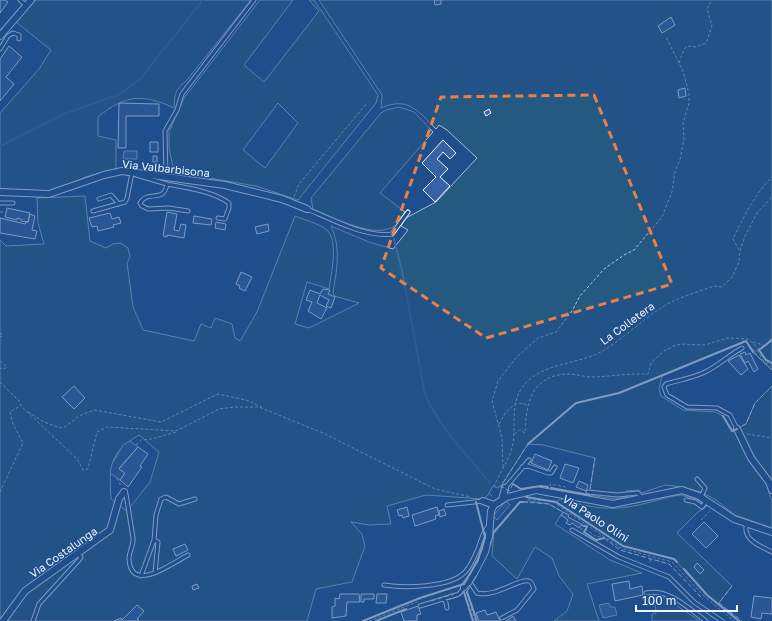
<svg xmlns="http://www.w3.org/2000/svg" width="772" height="621" font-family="'Golos Text',sans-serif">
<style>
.green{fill:#245a82;stroke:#a8bbd7;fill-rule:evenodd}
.parking{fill:#305b95;stroke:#a8bbd7}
.water{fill:#3b69a3;stroke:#a8bbd7}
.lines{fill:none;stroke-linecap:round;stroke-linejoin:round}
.stream{stroke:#3b69a3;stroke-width:2}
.building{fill:#3563a3;stroke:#f2f6ff}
.service-casing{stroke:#f2f6ff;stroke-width:5}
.minor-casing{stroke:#f2f6ff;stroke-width:8}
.path{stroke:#b3c4dc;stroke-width:1;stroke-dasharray:3 2;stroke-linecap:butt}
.service{stroke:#1f4e8c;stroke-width:3}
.minor{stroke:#1f4e8c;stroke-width:6}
.fence{stroke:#f2f6ff;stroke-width:1;stroke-dasharray:5 2;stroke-linecap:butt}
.wall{stroke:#f2f6ff;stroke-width:2}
.marked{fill:none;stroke:#ea8049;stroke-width:3;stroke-dasharray:8 5;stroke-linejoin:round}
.labels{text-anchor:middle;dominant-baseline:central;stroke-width:3;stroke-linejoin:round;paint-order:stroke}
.street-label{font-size:11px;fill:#f2f6ff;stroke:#1f4e8c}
</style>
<rect width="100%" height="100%" fill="#1f4e8c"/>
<!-- green -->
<path class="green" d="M36,0H251L187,80C175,91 175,91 174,108C142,93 125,95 98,117V136L116,140V169L85,177L59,190L49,191L0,189V113L39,69L51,50L16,22Z
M260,0H293L244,65L264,82L319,11L309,0H314L378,95L376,103L298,200L256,186L174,172L169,148V132L184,98ZM278,103L298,123L265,168L243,150Z
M319,0H772V370L760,359L746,341L662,376L659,389L661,396L683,410L715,412L723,416L732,431L746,424L755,403L772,386V480L769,493L772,501V528L735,515L716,500L701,492L683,487L665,485L642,493L638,490L626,491L627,497L616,499L589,495L595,458L543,445L528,444L501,486L497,488L493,486L488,495L483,499L426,495L387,506L391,524L369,525L351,522L362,534L365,546L352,582L316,589L307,621H0V240L6,246L44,244L38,223L37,198L85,196L90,241L106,248L113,244L121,243L128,248L130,257L127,263L133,307L143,330L194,341L201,324L211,328L215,318L232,324L235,338L240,341L257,312L295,216C305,220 320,224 327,230C339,241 331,275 329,289L307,282L295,324L309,328L359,303L334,296L333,292C337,269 341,248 331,226L369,242L393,249L408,230L401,226L406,218L436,202L477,158L447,130L439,125L436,129C418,111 408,96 381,108L382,95ZM139,435L159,452L150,482L127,511L111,499C109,466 109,453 139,435Z
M399,107L414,112L433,132L380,193L405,212C402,216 400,222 396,225C377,241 333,217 313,209L311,198L381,113L386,110Z
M681,495L696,499L707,506L698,512L677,533L732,586L718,604L707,595L674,559L623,546L556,502L560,499C582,505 604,511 627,507C645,505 663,497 681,495Z
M529,501L549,504L563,512L555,524L610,560L642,573L587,584L599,621H554L567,611L573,594L559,576L552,558L535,547L517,579L492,556L494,532L520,502Z
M654,594L662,596L700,621H652V614L656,613Z"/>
<!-- parking -->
<path class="parking" d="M130,441L138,447L119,468L125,473L120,480L110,473L112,464L123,445Z
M506,501L510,505L497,520L493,516Z"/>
<!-- water -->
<path class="water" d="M124,151H137V159H123Z
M609,603L610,607H615L617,615L603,618L599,605Z"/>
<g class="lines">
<!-- stream -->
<path class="stream" d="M0,146L64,114L120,94L140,79L203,0
M0,188H1
M394,239L402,271L425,394C439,427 467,455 490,483"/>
</g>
<!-- building -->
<path class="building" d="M0,0H5L8,2L0,13Z
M434,0H441V4L435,5Z
M671,17L675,25L662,33L658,26Z
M9,46L22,57L6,77L14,84L0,101V59Z
M685,88L686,96L679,98L678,90Z
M119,103L159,104V116H126V148H118Z
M489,109L491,113L486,116L484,112Z
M443,140L456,153L450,159L443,152L437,159L448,169L440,177L450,186L435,202L423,190L436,177L422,163Z
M150,142H158V152H150Z
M153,156H157V162H153Z
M7,208L30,213L28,222L21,221V219L17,218V220L5,217Z
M167,212L177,214L174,230L179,231L181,224L186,225L184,238L167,235V237L163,236Z
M110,213L112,219L119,217L121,223L113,225L114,227L98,231L97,226L92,227L89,218Z
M30,214L35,216L32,230L37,231L35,239L0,233V218L25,224L26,222H28Z
M194,216L212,219L211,225L193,223Z
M216,222L226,224L225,230L215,228Z
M268,224L269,231L257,234L255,227Z
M241,272L252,277L245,291L239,288L240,286L236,284Z
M323,289L330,290L328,294L335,297L331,308L326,306L329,300L320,295L317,303L327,308L321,319L308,311L312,302L306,300L310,290L320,294Z
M745,352L746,355L750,353L758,369L754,372L748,361L745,363L740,354Z
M739,355L748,369L741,375L728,361Z
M74,386L85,398L74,409L62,397Z
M138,447L148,454L140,466L142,467L128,487L120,480L125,473L119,469Z
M535,454L552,461L548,470L531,463Z
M565,464L579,468L573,483L560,478Z
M579,481L588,485L586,491L576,487Z
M407,507L409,516L403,518L402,515L399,516L397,510Z
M437,507L439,515L435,516L436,519L415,526L412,515Z
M444,509L446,515L440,517L439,511Z
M563,512L569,515L568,517L585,526L584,527L581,525L579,528L572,523L570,525L566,523L568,520L561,515Z
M704,522L718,536L706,548L692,534Z
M185,544L188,550L176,556L173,549Z
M697,563L704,570L700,574L694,567Z
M629,581L630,589L642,586L643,595L615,601L612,584Z
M197,584L199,588L193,590L192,586Z
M340,594H359L360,602H347L346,616L332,618V607L335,606V598L339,599Z
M361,594H374V599H364V602H361Z
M377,594H387L386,603H376Z
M754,596L772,598V614L762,613L761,619L751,617Z
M137,605L144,611L137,619L139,620L138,621H114L121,618L122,620Z
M418,606L421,614L417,615V621H404L401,612Z
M485,610L487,615L496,612L500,621H479L476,613Z
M513,616L516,621H506Z"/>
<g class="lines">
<!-- service casing -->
<g class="service-casing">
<path id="service" d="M20,0L27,6
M0,49L8,36L13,33L19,35V39
M136,175L167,184C164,204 148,189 140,203L142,206L148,209L169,208L188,211
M166,177L165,131L177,110L182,94L254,0
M167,184C188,188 212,191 229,203V208L225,219L218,218
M99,199L111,195L119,204
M0,203H13
M307,209C331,219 366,238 392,234L408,212
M93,211L125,202L127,198L132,173
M737,429L730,415L717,408L687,407L667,395L664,387L666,384C679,380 693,378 705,372C719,365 729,355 742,348
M522,467L528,466L548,473H551L555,467
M697,479L705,488L701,497
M505,488L529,460
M124,492L126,494L133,538C134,545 129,551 129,559C131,595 174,562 188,555
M588,492L617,495L638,493L641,497
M686,500L695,502L702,507L706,501
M447,505L483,501
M747,523C741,539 760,546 772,552
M572,530L619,557L669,577L694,602L722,621
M154,540L156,515L161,499L166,497L179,504L195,499
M141,576L154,540L158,542L155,573
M469,581L477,593C495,598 519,578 529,581C532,582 533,586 534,589L517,610L502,618
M384,585C404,588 450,588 465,572C470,567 474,558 477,551C481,543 482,531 489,526
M646,593C669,588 688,608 706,621
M445,598L447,608
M420,606L459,594L464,587
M33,621L39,604L79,560L81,557L78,554"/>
</g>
<!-- minor casing -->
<g class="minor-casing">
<path id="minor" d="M0,36L31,0
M0,192L49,194L104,175L122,171L225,185L282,199L307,209
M737,429L751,458L769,482L772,490
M502,500L505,488
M483,501L494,505
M464,587L472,577L485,552L489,537L491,511L494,505L507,497L536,490L613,504L682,490L699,496L734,519L772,532
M3,621L25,591L110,530L119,499L124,492"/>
</g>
<!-- path -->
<path class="path" d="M679,63L684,49L688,46L696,47L706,43L712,26L707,9L712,0
M294,197L299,184L367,103
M0,212H3
M739,250L733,239C743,218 755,194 772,177
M0,333L3,336L0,337
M753,342L763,345
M757,350L763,360L772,367
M753,352L766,344L772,337
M0,361L7,367L4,369L0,368
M0,382L20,402L21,406L78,460L83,470L88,469L97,432L107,427L176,431L219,409L235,407H259L323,433L435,489L471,497
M28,412L44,422L60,428L65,427L79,416L94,410L161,422L218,394L246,400L262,407
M499,424L506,412L516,403L525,404L526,406
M514,434L520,430L525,433C526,404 531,375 568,374C575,374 582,376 589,377C609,377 628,373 648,374L651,363L664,351L674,346L681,344L705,345L727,338L748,339L758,348
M747,434L772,438
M136,445L141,440L152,439L176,432
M503,467L502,438L492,401L498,381L516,358L538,338L556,332L572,311L580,296L604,269L624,255L634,250L662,217L672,192L675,171L680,160L684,139L683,123L689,103V94L683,71L666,37
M117,478L121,486
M550,486V484L566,487
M494,487C499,474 508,461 512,448C517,429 510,409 520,391C534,366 567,365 592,356C614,348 641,320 664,306C679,297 698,292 714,286L722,287L732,277L739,262L740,251L745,236L757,213L772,197
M0,492L23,443L13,424L10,412L20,406
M490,494L493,498
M528,499L553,502L621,548L672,562L705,597L734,621
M701,520L710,511
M580,529H585L597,537L603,535
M650,559L651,564
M467,594L475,621
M369,621L417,602"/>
<!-- service -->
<use href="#service" class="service"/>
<!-- minor -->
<use href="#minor" class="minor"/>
<!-- fence -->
<path class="fence" d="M753,352L772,370
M742,426L746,424L755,403L772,386
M513,484L509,491L501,486L528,444
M590,489L595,458
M523,502L549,504L563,512
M604,538L620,550L669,564L703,599
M490,545L494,532
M732,586L719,603L742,621
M467,592L476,576
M446,600L457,597L464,592
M431,601L454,594"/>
<!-- wall -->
<path class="wall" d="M772,340L759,350L766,360L772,363
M723,416L732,431L737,429
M528,444L576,403L619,393L746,341L753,352
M513,484L521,489L541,486L548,487
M551,488L589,495
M526,497L556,502L623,546L674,559L677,562
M585,526L587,527L584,532L596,540L604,538
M494,532L520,502H523
M684,569L707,595L739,621
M464,592L473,621
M467,592L477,621
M363,621L420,598L464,584L478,560L485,537L476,502
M376,621L406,609"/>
</g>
<!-- marked area -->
<path d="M0 0H772V621H0ZM594,95L672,284L486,338L381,268L441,97Z" fill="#1f4e8c" fill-opacity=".55" fill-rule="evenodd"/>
<path class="marked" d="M594,95L672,284L486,338L381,268L441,97Z"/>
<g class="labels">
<!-- street labels -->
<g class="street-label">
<text transform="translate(166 168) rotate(6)">Via Valbarbisona</text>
<text transform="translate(627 323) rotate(-36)">La Colletera</text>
<text transform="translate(596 518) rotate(33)">Via Paolo Olini</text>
<text transform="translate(63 552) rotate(-35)">Via Costalunga</text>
</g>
</g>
<!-- scale -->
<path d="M636 605v6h101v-6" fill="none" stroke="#f2f6ff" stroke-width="2"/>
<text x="642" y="605" font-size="12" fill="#f2f6ff" stroke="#1f4e8c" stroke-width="3" paint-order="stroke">100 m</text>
</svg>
